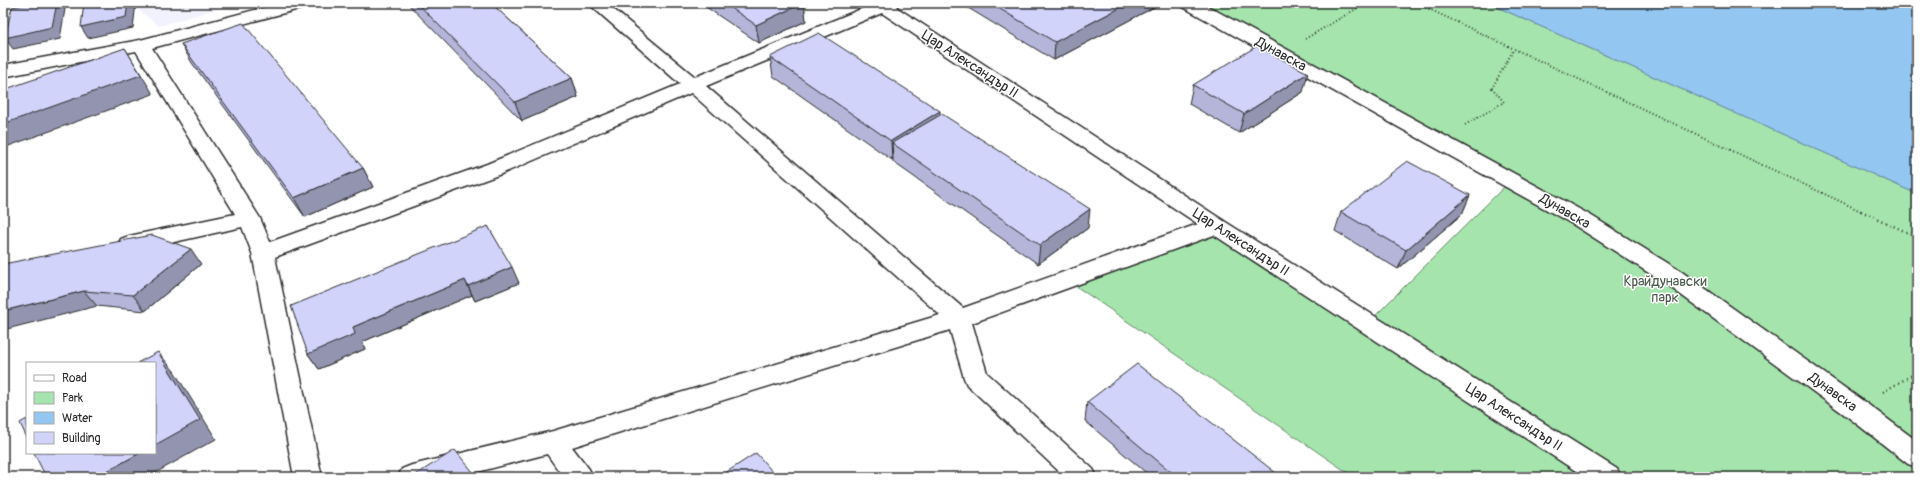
<svg xmlns="http://www.w3.org/2000/svg" width="1920" height="480" font-family="Pangolin,sans-serif">
<style>
.built{fill:#f1f2fe}
.green{fill:#a5e5ad;stroke:#68886c}
.water{fill:#93c7f1;stroke:#6989a2}
.lines{fill:none;stroke-linecap:round;stroke-linejoin:round}
.minor-casing{stroke:#2b2b2b;stroke-width:3}
.path-far1{stroke:#2b2b2b;stroke-width:2;stroke-dasharray:1 2.5;stroke-linecap:butt}
.path{stroke:#2b2b2b;stroke-width:2.5;stroke-dasharray:1 3.5;stroke-linecap:butt}
.minor{fill:#fff;fill-rule:evenodd}
.wall{fill:#b4b5d8;stroke:#2b2b2b}
.shaded-wall{fill:#9294b0;stroke:#2b2b2b}
.building{fill:#d1d3fb;stroke:#2b2b2b}
.labels{text-anchor:middle;dominant-baseline:central;stroke-width:3;stroke-linejoin:round;paint-order:stroke}
.street-label{font-size:14px;fill:#2b2b2b;stroke:#fff}
.park-label{font-size:14px;fill:#4a5a4c;stroke:#fff}
</style>
<rect width="100%" height="100%" fill="#fff"/>
<filter id="ink" filterUnits="userSpaceOnUse"><feTurbulence type="fractalNoise" baseFrequency=".025" numOctaves="2"/><feDisplacementMap in="SourceGraphic" scale="8" xChannelSelector="R" yChannelSelector="G"/><feConvolveMatrix kernelMatrix="1 2 1 2 8 2 1 2 1" color-interpolation-filters="sRGB"/></filter>
<g filter="url(#ink)">
<!-- built -->
<path class="built" d="M129,3H237L159,26Z"/>
<!-- green -->
<path class="green" d="M1189,3H1488L1917,194V477H1354L1067,280L1216,226L1368,323L1510,181Z"/>
<!-- water -->
<path class="water" d="M1488,3H1917V194Z"/>
<g class="lines">
<!-- minor casing -->
<g class="minor-casing">
<path id="minor" d="M281,3H309L307,7L152,48L260,218L270,242L487,164L680,84L588,3H606L695,77L871,5L870,3H900L896,7L1224,221L1617,469L1621,477H1585L1214,235L972,323L987,373L1093,469L1097,477H1065L967,385L964,378L950,330L572,447L589,469L593,477H563L547,454L458,477H398L402,469L412,465L553,431L940,315L691,93L501,174L275,257L322,477H294L252,253L242,227L129,252L121,249L118,244L121,239L129,236L235,214L136,51L3,77V65L140,40ZM882,13L1198,224L963,308L706,86Z
M1181,3H1202L1590,215L1682,272L1866,403L1917,441V467L1908,464L1848,417L1666,284L1574,225L1183,7Z"/>
</g>
<!-- path-far1 -->
<path class="path-far1" d="M1416,3L1863,212
M1305,39L1366,3
M1465,125L1504,102L1492,88L1514,49"/>
<!-- path -->
<path class="path" d="M1861,211L1917,237
M1883,392L1917,372"/>
<!-- minor -->
<use href="#minor" class="minor"/>
</g>
<!-- wall -->
<path class="wall" d="M407,3H491L572,78L578,97L522,121Z
M700,3H804L806,21L759,43Z
M960,3H1160V4L1054,60Z
M181,44L363,168L373,187L305,217L192,63Z
M770,57L940,115L1088,228L1038,264L893,162V159L892,160L773,76Z
M1193,85L1303,92L1239,133L1189,104Z
M1470,195L1462,214L1398,269L1335,231L1341,212Z
M488,226L519,283L475,301L472,295L362,342L365,349L319,369L308,354Z
M3,264H201L145,311L97,306Z
M1087,402L1281,477H1151L1085,421Z"/>
<!-- shaded-wall -->
<path class="shaded-wall" d="M57,3H61L65,9L60,39L13,49L5,38Z
M128,3H136L133,28L88,38L81,27Z
M803,3H804L806,21L759,43L756,25Z
M1129,3H1160V4L1054,60L1055,42Z
M125,48L153,94L3,148V124Z
M1308,73L1303,92L1239,133L1244,114Z
M572,78L578,97L522,121L515,102Z
M940,111L941,130L892,143L893,159L892,160L891,141Z
M363,168L373,187L305,217L294,198Z
M1470,195L1462,214L1398,269L1406,250Z
M1090,209L1088,228L1038,264L1040,245Z
M191,249L201,264L145,311L133,295Z
M512,267L519,283L475,301L468,286Z
M465,280L472,295L362,342L365,349L319,369L308,354L353,327Z
M84,291L97,306L3,330V311Z
M158,352L174,371L216,439L148,477H96L140,453H155Z"/>
<!-- building -->
<path class="building" d="M33,3H57L52,27L5,38L12,7Z
M84,3H128L126,17L81,27Z
M417,3H491L572,78L515,102Z
M724,3H803L756,25Z
M990,3H1129L1055,42Z
M243,23L363,168L294,198L181,44Z
M819,33L940,111L891,141L770,57Z
M1257,46L1308,73L1244,114L1193,85Z
M125,48L141,75L3,124V90Z
M942,114L1090,209L1040,245L892,143Z
M1407,161L1470,195L1406,250L1341,212Z
M488,226L512,267L468,286L465,280L353,327L355,334L308,354L291,306Z
M152,235L191,249L133,295L84,291L3,311V264Z
M158,352L200,420L155,445V363H137Z
M1137,364L1281,477H1177L1087,402Z
M27,419V438L20,423Z
M455,450L477,477H412Z
M34,453H140L96,477H46Z
M756,453L777,477H719Z"/>
</g>
<g class="labels">
<!-- street labels -->
<g class="street-label">
<text transform="translate(1281 54) rotate(29)">Дунавска</text>
<text transform="translate(970 64) rotate(33)">Цар Александър II</text>
<text transform="translate(1565 211) rotate(30)">Дунавска</text>
<text transform="translate(1241 242) rotate(33)">Цар Александър II</text>
<text transform="translate(1833 392) rotate(36)">Дунавска</text>
<text transform="translate(1514 417) rotate(33)">Цар Александър II</text>
</g>
<!-- park labels -->
<g class="park-label">
<text x="1665" y="281">Крайдунавски<tspan x="1665" dy="16">парк</tspan></text>
</g>
</g>
<!-- margin -->
<rect width="1920" height="480" fill="none" stroke="#fff" stroke-width="16"/>
<rect x="8" y="8" width="1904" height="464" fill="none" stroke="#2b2b2b" stroke-width="1.5" filter="url(#ink)"/>
<!-- legend -->
<rect x="26" y="362" width="130" height="92" fill="#ffffff" stroke="#aaaaaa"/>
<rect x="34" y="375" width="20" height="6" fill="#ffffff" stroke="#aaaaaa"/>
<text x="62" y="382" font-size="12" fill="#2b2b2b">Road</text>
<rect x="34" y="392" width="20" height="12" fill="#a5e5ad" stroke="#aaaaaa"/>
<text x="62" y="402" font-size="12" fill="#2b2b2b">Park</text>
<rect x="34" y="412" width="20" height="12" fill="#93c7f1" stroke="#aaaaaa"/>
<text x="62" y="422" font-size="12" fill="#2b2b2b">Water</text>
<rect x="34" y="432" width="20" height="12" fill="#d1d3fb" stroke="#aaaaaa"/>
<text x="62" y="442" font-size="12" fill="#2b2b2b">Building</text>
</svg>
